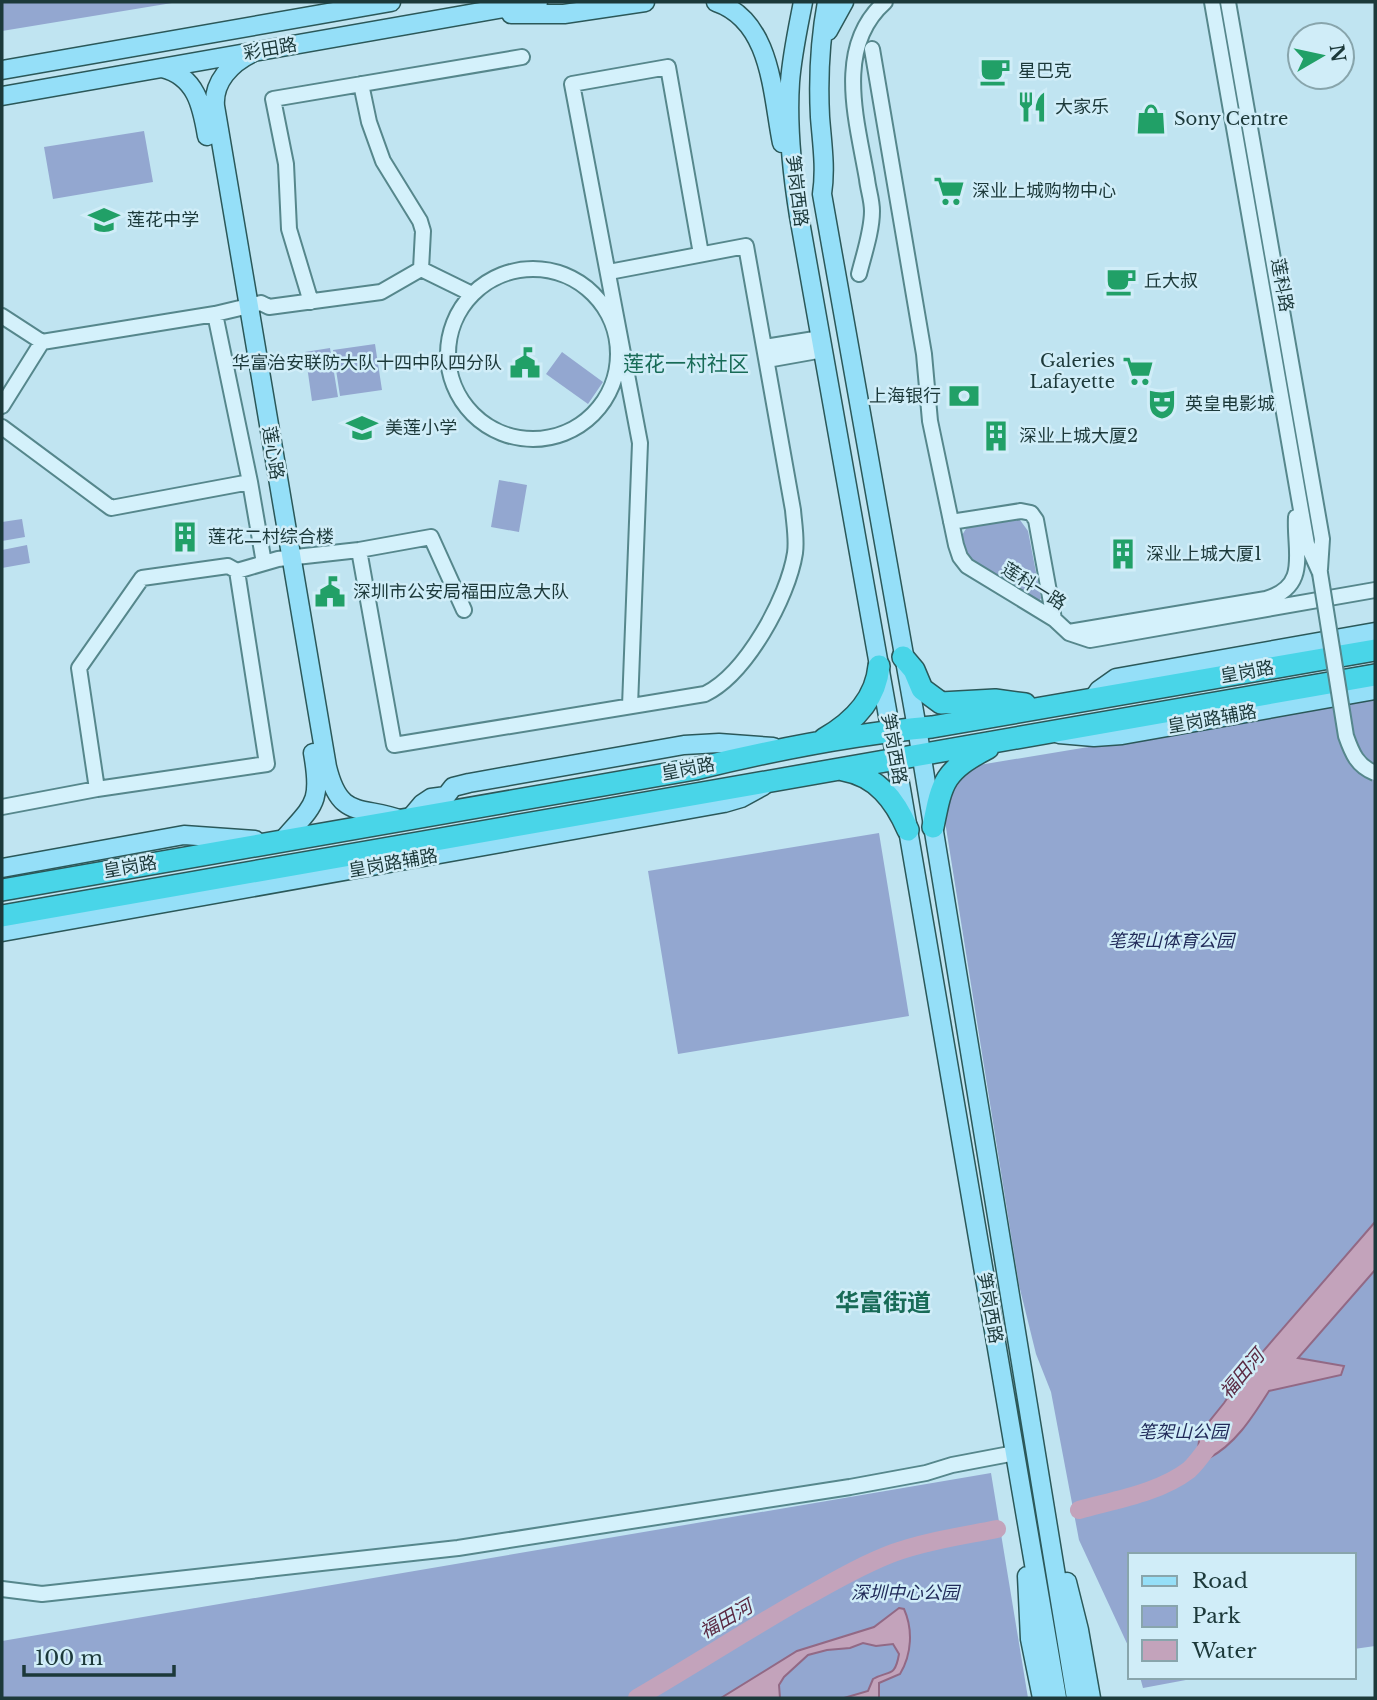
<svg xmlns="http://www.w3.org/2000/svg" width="1377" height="1700" font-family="'Libre Baskerville','Noto Sans SC',serif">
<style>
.green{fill:#93a7d0}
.water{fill:#c3a3bb;stroke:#926985;stroke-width:2}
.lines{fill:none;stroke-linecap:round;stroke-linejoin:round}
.river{stroke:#c3a3bb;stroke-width:18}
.minor-casing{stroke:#56878c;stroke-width:18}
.major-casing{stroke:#2b5859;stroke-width:21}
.highway-casing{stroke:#2b5859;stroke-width:24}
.minor{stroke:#d4f1fb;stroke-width:14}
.major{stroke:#95dff8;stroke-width:18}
.highway{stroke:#49d5e8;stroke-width:21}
.minor-bridge-casing{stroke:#56878c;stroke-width:18;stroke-linecap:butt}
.minor-bridge{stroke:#d4f1fb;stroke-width:14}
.labels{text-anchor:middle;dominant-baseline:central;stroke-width:5;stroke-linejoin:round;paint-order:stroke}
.street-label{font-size:18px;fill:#1c393a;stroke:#d0edf8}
.poi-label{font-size:18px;fill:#1c393a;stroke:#d0edf8;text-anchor:start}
.park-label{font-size:18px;font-style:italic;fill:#212b59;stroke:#d0edf8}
.water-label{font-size:19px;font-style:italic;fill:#5b2a43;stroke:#d0edf8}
.quarter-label{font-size:21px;fill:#186b57;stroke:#d0edf8}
.district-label{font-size:24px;font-weight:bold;fill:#186b57;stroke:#d0edf8}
</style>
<rect width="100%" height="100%" fill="#c0e4f1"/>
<!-- green -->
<path class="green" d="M2,2H178L2,31Z
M144,131L153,182L53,199L44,147Z
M375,344L382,390L340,396L333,350Z
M330,348L338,397L312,401L305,352Z
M562,352L603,382L588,404L546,374Z
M499,480L527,485L519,532L491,527Z
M1014,518L1020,520L1028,531L1041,598L1039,602L969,560L964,553L961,537L967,527Z
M22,519L25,537L2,541V522Z
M27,545L30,563L2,568V550Z
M1375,696V1646L1354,1649V1555H1130V1650L1079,1540L1051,1392L1036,1354L1019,1285L943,809L953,776L979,765L1257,719Z
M879,833L909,1016L678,1054L648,871Z
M991,1473L1028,1698H2V1641Z
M1140,1677H1202L1143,1688Z"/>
<!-- water -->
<path class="water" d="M1375,1222V1270L1298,1358L1344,1366L1341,1375L1269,1391C1253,1416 1236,1444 1209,1458L1198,1449L1200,1433L1224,1403L1246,1371Z
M899,1608L904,1609C913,1629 912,1654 900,1674L879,1683V1698H844L868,1691L873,1679C889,1670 895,1678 899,1654L893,1644L876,1646L863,1643L850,1648L827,1650L808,1655L784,1677L779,1685L780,1698H721L797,1651L874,1627Z"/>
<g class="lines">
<!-- river -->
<path class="river" d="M1079,1510C1115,1500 1159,1493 1189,1470C1199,1461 1208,1446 1217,1435
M637,1698C692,1666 746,1631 802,1599C831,1583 861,1565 893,1553C926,1541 962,1536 997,1529"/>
<!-- minor casing -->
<g class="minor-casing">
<path id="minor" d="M1212,2L1307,544L1320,573
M1228,2L1322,539L1320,569
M872,49L924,354L930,421L956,545L960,557L967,566L1054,619L1069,633L1090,640L1375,590
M361,84L369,122L383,161L420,221L423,231L421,269
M448 354a85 85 0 1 1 170 0a85 85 0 1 1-170 0Z
M859,274C864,254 872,231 872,211C872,200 868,189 867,179C857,121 834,47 885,2
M311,302L289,229L286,164L273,99L522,57
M215,314L250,482L264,563
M2,316L42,342L215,314L261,303L269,307L381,292L421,269L472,294
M765,347L821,338
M767,360L823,350
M2,406L42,342
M2,427L111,508L250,482
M951,522L1021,511L1031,513L1036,520L1054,619
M359,550L394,745L705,694C746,674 788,598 795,553C797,539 794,523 793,510L746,246L609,272
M1069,632L1266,599C1310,586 1294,552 1296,517
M630,706L640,443L572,84L668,67L701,254
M97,789L79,668L142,578L228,566L237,571L278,559L359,550L431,537L464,610
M2,807L97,789L267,764L237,571
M2,1589L42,1594L458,1548L850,1487L926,1473L952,1465L1015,1453"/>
</g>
<!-- major casing -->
<g class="major-casing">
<path id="major" d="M716,2C772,21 772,94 782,143
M803,2C798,28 792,55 790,82C787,126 792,172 799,216L901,789L1057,1698
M827,2C820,40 818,78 820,117C822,143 826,168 822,194L917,728L1076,1698
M511,14H564L645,2
M828,31L844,2
M252,53C231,63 213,82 215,106L327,767C340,820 360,805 402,820
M162,68C196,76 202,106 207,136
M2,70L391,2
M2,96L538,2
M1093,699L1099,690L1116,678L1375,632
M1059,734L1094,737L1122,735L1375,690
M411,817L422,804L431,798L446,796L453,787L469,783L684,745L719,743L773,747
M283,840C314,804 322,804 313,753
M2,868L184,835L255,840
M2,932L724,803L741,798L763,786
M1027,1576L1030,1639L1042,1698
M1067,1582L1079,1630L1091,1698"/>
</g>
<!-- highway casing -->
<g class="highway-casing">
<path id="highway" d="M903,657L914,670L922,689L941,703L995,700L1025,704
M824,739C852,723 876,700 879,666
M843,770C877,776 895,800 908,830
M933,827C942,781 944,771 988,748
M2,890L695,769C773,750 852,734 932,727L1375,650
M2,916L1375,675"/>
</g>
<!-- minor -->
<use href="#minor" class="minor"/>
<!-- major -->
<use href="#major" class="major"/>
<!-- highway -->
<use href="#highway" class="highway"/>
<!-- minor-bridge casing -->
<g class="minor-bridge-casing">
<path id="minor-bridge" d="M1320,573L1346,736C1352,753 1357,766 1375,773"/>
</g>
<!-- minor-bridge -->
<use href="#minor-bridge" class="minor-bridge"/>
</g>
<!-- icons -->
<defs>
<g id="cafe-bare" transform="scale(2.415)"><path d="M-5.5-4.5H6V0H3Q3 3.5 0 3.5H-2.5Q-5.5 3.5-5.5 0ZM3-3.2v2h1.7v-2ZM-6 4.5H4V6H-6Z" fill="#21a067" stroke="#d0edf8" stroke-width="2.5" paint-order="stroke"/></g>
<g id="restaurant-bare" transform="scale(2.415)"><path d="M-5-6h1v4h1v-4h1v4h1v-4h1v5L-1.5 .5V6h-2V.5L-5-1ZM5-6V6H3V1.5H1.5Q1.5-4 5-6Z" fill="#21a067" stroke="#d0edf8" stroke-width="2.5" paint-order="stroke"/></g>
<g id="shop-bare" transform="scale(2.415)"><path d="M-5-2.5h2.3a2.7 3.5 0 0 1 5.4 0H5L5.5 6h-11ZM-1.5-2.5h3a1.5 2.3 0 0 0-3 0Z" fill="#21a067" stroke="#d0edf8" stroke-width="2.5" paint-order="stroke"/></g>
<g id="supermarket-bare" transform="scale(2.415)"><path d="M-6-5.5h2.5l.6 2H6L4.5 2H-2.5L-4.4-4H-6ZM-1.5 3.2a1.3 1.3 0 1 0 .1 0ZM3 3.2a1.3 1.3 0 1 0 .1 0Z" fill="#21a067" stroke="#d0edf8" stroke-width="2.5" paint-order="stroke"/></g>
<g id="school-bare" transform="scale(2.415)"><path d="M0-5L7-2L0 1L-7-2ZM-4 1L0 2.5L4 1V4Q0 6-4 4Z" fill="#21a067" stroke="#d0edf8" stroke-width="2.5" paint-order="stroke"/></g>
<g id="civic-bare" transform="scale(2.415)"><path d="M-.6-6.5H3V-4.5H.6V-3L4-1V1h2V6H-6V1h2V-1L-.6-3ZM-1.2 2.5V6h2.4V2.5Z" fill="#21a067" stroke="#d0edf8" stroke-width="2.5" paint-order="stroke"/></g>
<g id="bank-bare" transform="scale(2.415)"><path d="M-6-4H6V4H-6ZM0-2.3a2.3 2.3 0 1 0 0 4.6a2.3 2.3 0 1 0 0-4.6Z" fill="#21a067" stroke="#d0edf8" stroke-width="2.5" paint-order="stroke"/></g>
<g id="theatre-bare" transform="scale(2.415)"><path d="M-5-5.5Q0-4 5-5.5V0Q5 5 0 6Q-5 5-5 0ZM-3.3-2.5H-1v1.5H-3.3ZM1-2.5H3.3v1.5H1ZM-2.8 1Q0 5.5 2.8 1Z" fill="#21a067" stroke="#d0edf8" stroke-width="2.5" paint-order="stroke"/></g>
<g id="building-bare" transform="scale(2.415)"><path d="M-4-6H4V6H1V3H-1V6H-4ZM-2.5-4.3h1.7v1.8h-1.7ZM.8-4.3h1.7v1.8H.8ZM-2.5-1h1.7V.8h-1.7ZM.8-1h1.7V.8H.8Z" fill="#21a067" stroke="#d0edf8" stroke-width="2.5" paint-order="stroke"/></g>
</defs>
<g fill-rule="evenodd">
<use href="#cafe-bare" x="995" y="71"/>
<use href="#restaurant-bare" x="1032" y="107"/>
<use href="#shop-bare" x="1151" y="119"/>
<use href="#supermarket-bare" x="949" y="191"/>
<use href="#school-bare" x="104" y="220"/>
<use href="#cafe-bare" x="1121" y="281"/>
<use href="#civic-bare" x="525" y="363"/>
<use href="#supermarket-bare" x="1138" y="371"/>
<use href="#bank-bare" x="964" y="396"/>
<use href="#theatre-bare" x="1162" y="404"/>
<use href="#school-bare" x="362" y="428"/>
<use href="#building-bare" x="996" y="436"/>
<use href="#building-bare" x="185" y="537"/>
<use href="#building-bare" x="1123" y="554"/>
<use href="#civic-bare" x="330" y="592"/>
</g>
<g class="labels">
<!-- street labels -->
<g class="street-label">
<text transform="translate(270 49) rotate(-10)">彩田路</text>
<text transform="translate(797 191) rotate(83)">笋岗西路</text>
<text transform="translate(1282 285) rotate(80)">莲科路</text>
<text transform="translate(273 453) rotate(81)">莲心路</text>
<text transform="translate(1034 586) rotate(32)">莲科一路</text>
<text transform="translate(1247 672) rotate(-10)">皇岗路</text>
<text transform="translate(1212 719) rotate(-10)">皇岗路辅路</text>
<text transform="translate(894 749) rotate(80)">笋岗西路</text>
<text transform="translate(688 769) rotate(-11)">皇岗路</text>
<text transform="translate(393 863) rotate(-10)">皇岗路辅路</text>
<text transform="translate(130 867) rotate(-10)">皇岗路</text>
<text transform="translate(990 1308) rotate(80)">笋岗西路</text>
</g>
<!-- poi labels -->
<g class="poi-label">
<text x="1018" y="71">星巴克</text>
<text x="1055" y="107">大家乐</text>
<text x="1174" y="119">Sony Centre</text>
<text x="972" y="191">深业上城购物中心</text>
<text x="127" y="220">莲花中学</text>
<text x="1144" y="281">丘大叔</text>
<text x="1115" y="361" text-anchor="end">Galeries<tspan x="1115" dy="21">Lafayette</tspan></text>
<text x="502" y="363" text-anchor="end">华富治安联防大队十四中队四分队</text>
<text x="941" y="396" text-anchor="end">上海银行</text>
<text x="1185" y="404">英皇电影城</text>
<text x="385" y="428">美莲小学</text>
<text x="1019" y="436">深业上城大厦2</text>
<text x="208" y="537">莲花二村综合楼</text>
<text x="1146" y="554">深业上城大厦1</text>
<text x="353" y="592">深圳市公安局福田应急大队</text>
</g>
<!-- park labels -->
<g class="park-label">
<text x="1171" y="941">笔架山体育公园</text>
<text x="1183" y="1432">笔架山公园</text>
<text x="905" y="1593">深圳中心公园</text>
</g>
<!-- water labels -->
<g class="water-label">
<text transform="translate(1242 1374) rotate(-50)">福田河</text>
<text transform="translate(726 1619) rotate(-30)">福田河</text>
</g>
<!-- quarter labels -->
<g class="quarter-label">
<text x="686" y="364">莲花一村社区</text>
</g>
<!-- district labels -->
<g class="district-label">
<text x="883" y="1302">华富街道</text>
</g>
</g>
<!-- border -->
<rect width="1377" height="1700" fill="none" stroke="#1c393a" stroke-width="7"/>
<!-- legend -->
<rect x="1128" y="1553" width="228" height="126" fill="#d0edf8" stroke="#88a5ac" stroke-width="2"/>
<rect x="1142" y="1576" width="35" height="10" fill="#95dff8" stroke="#88a5ac" stroke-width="2"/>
<text x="1192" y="1588" font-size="21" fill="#1c393a">Road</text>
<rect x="1142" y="1606" width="35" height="21" fill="#93a7d0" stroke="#88a5ac" stroke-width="2"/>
<text x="1192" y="1623" font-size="21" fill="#1c393a">Park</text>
<rect x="1142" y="1640" width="35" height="21" fill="#c3a3bb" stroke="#88a5ac" stroke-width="2"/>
<text x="1192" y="1658" font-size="21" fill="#1c393a">Water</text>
<!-- north arrow -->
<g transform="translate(1321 56) rotate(81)"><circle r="33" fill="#d0edf8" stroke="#88a5ac" stroke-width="2"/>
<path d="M0-5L12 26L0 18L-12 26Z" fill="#21a067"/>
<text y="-10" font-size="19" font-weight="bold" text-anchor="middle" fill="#1c393a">N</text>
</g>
<!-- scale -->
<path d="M24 1665v10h150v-10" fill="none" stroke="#1c393a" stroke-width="3.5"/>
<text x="35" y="1665" font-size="21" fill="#1c393a" stroke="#d0edf8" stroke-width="5" paint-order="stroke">100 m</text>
</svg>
